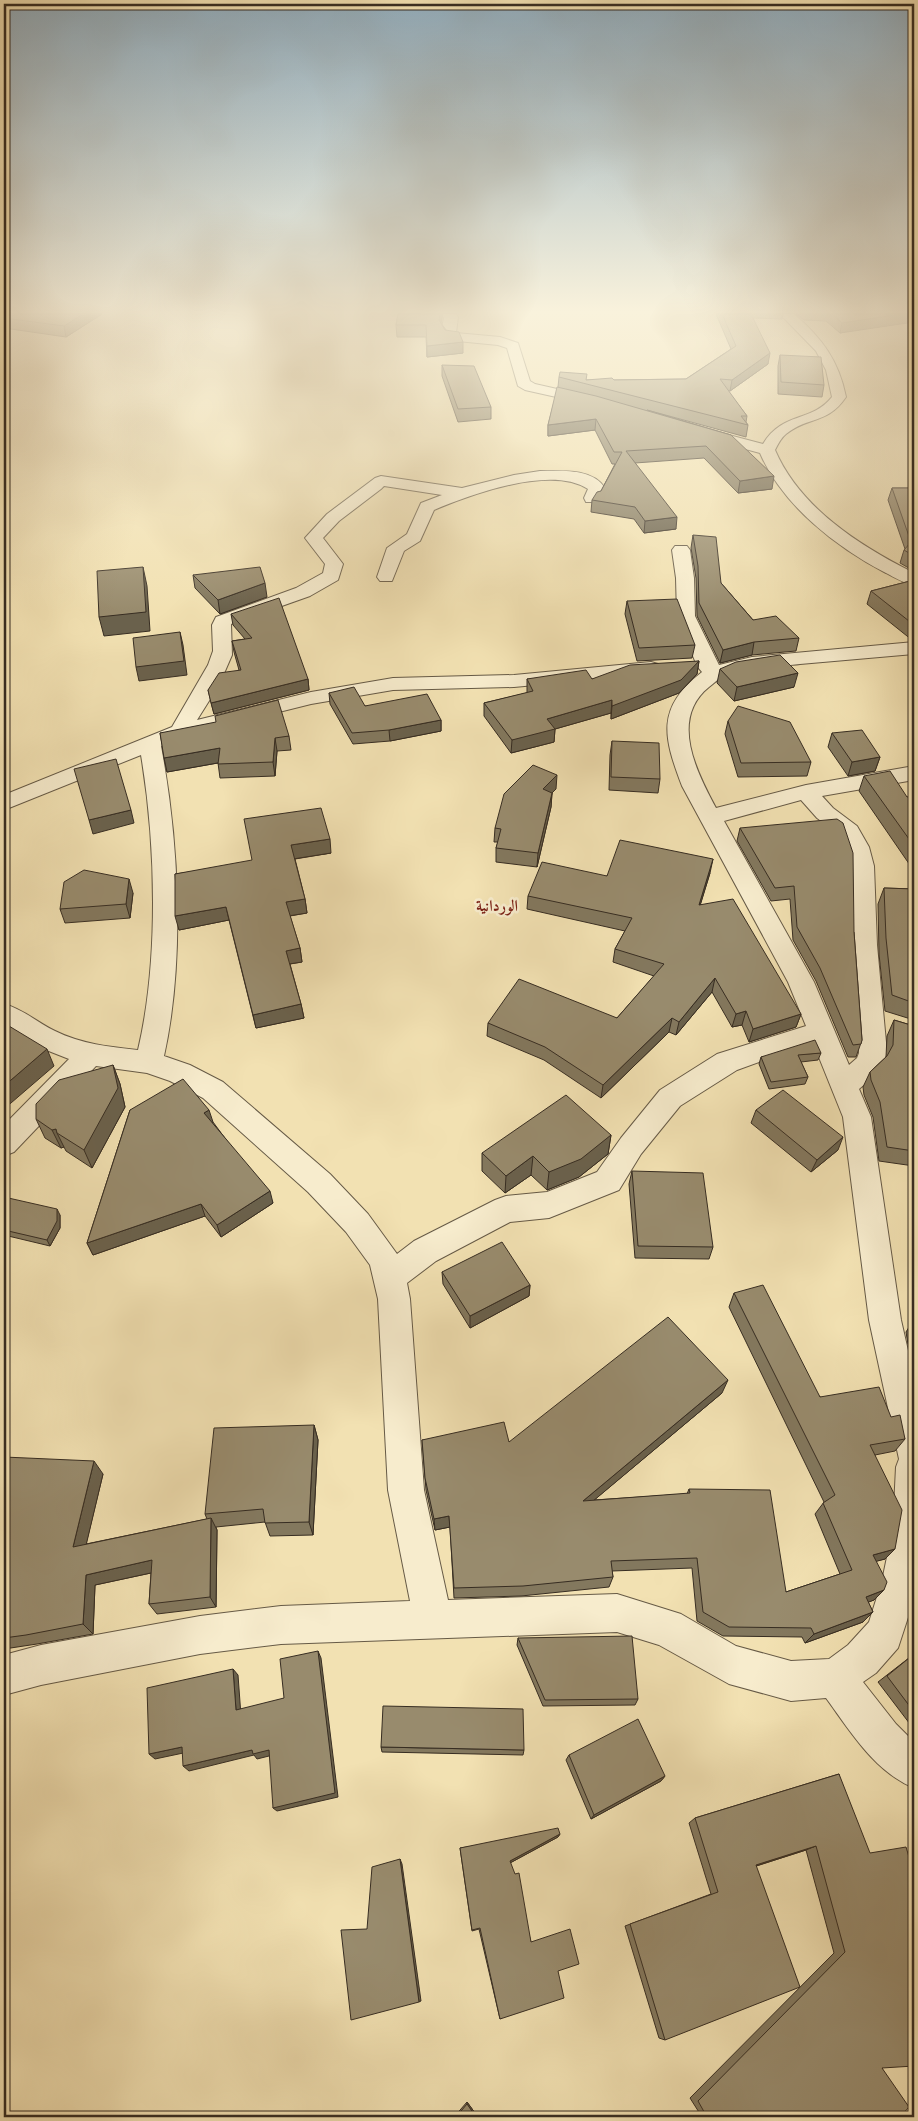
<svg xmlns="http://www.w3.org/2000/svg" width="918" height="2121" font-family="Alegreya,Amiri,serif">
<style>
.lines{fill:none;stroke-linecap:round;stroke-linejoin:round}
.minor-casing{stroke:#665a46;stroke-width:2}
.minor{fill:#f7eccd;fill-rule:evenodd}
.wall{fill:#83785e;stroke:#372d22}
.shaded-wall{fill:#6a614c;stroke:#372d22}
.building{fill:#988b6d;stroke:#372d22}
.labels{text-anchor:middle;dominant-baseline:central;stroke-width:5;stroke-linejoin:round;paint-order:stroke}
.quarter-label{font-size:16px;font-weight:bold;fill:#7a1f14;stroke:#f7eccd}
</style>
<rect width="100%" height="100%" fill="#f2e1b2"/>
<filter id="stains"><feTurbulence type="fractalNoise" baseFrequency=".004" numOctaves="4"/><feColorMatrix values="0 0 0 0 .2 0 0 0 0 .09 0 0 0 0 .02 0 0 0 .5 -.17"/></filter>
<radialGradient id="worn" r=".72"><stop offset=".6" stop-color="#630" stop-opacity="0"/><stop offset="1" stop-color="#630" stop-opacity=".3"/></radialGradient>
<g class="lines">
<!-- minor casing -->
<g class="minor-casing">
<path id="minor" d="M442,314H456L458,317L456,333L500,337L518,343L530,381L535,384L597,398L599,401L592,405L525,390L518,386L507,348L498,345L447,340L441,332L444,318Z
M780,314H794C822,338 839,361 846,397C827,425 808,416 786,434C781,438 778,444 775,450C800,508 860,546 914,573V585C904,583 895,578 886,573C837,548 782,505 760,453L701,437L698,434L706,429L763,444C783,411 811,423 832,397L826,370L816,351Z
M540,471C561,471 592,468 605,488L598,502H586L584,498L588,489C551,465 472,494 434,510L420,541L404,551L392,581H380L377,577L387,548L407,534L421,503L442,495L384,486L381,489L339,521L323,538L343,564L338,580L310,596L231,624L232,655L219,685L197,720L311,692L393,678L514,675L651,662L658,664L661,668L658,672L651,674L514,687L393,690L311,704L187,735L161,746C179,842 185,961 164,1056L190,1065L223,1082L330,1174L368,1214L397,1254L414,1241L495,1200L506,1196L547,1192L597,1172L621,1138L660,1090L717,1054L806,1026L788,982L682,786C663,736 656,708 702,672L697,666L677,616L676,578L672,550L675,546H687L690,550L694,578L695,616L719,665L752,657L914,642V654C876,657 838,661 800,664C775,667 748,668 724,676C719,678 714,683 709,687C669,719 697,773 716,808L806,785L914,766V780L822,796L833,808L857,826L869,847L874,866L877,945L887,1053L879,1072L859,1089L871,1117L901,1320L914,1377V1599L898,1648L876,1673L863,1682L896,1724L914,1742V1788C874,1771 851,1732 826,1698L791,1701L729,1684L659,1645L617,1632L281,1644L200,1654L41,1685L4,1695V1655L41,1645L200,1616L281,1606L410,1601L388,1490L378,1299L370,1265L346,1232L308,1192L203,1098L170,1081L147,1073L96,1066L14,1152L4,1156V1125L69,1059L36,1046L4,1027V1004C23,1009 38,1023 55,1031C81,1044 110,1047 138,1050C159,961 156,844 141,755L4,810V795L172,727L208,665L213,651L212,625L216,617L296,588L323,573L325,564L305,538L327,514L375,478L381,476L462,488L514,475ZM801,800L817,818L840,835L850,866L851,945L859,1053L857,1058L849,1065L814,982L724,821ZM814,1045L843,1117L869,1320L899,1459L896,1467L893,1528L882,1581L869,1622L848,1645L829,1659L791,1661L736,1646L681,1614L617,1594L448,1600L424,1490L410,1299L407,1283L436,1261L510,1222L549,1218L619,1190L641,1154L680,1106L737,1070L787,1052Z"/>
</g>
<!-- minor -->
<use href="#minor" class="minor"/>
</g>
<!-- wall -->
<path class="wall" d="M4,314H102L66,337L4,328Z
M398,314H442L441,323L463,353L427,357L426,337H397L396,325Z
M716,314H783L782,319L753,318L768,364L730,391H728L747,416L746,422L748,425L746,437L647,410L731,435L772,489L738,493L704,458L635,463L676,529L644,533L634,519L591,512L592,500L601,491L615,464H612L595,430L548,436V425L558,387L559,377L586,380H614L686,379L731,349Z
M796,314H914L840,333L826,321L804,320Z
M780,355L824,385L822,397L778,394V366Z
M442,365L491,407V419L458,422L442,376Z
M892,488H914V571L900,563L904,550L905,549L888,500Z
M693,535L721,583L753,620L799,638L796,651L752,655L720,663L697,616L696,578L691,548Z
M193,575L267,597L220,614L195,588Z
M914,580V640H912L867,604L871,591Z
M627,601L695,645L692,658L637,661L625,614Z
M231,614L308,679L309,690L214,714L208,690L239,670L234,652L232,641L245,639L233,625Z
M699,661L697,674L679,693L611,719V713L555,729L554,742L511,753L484,716V703L527,693V679H592Z
M720,669L794,687L734,701L717,683Z
M329,693L365,706L441,720V731L390,741L353,744L330,704Z
M728,721L811,762L807,776L738,777L725,734Z
M160,733L289,736L291,750L277,751L275,776L220,778L218,763L167,772Z
M832,733L880,757L875,771L848,776L828,747Z
M612,741L660,779L658,793L609,790L610,755Z
M864,776L907,797H914V871L859,791Z
M556,789L552,793L551,807L537,867L496,862V848L498,842H494L495,828Z
M740,828L854,932L862,1040L856,1057H848L816,981L793,940L790,899L771,901L737,841Z
M331,853L295,859L305,899L307,913L290,916L300,948L302,962L290,964L301,1004L304,1018L256,1028L229,920L179,930L175,874Z
M710,873L700,905L801,1014L796,1027L749,1042L742,1025L732,1027L712,992L676,1035L669,1032L601,1098L544,1060L487,1036L488,1023L617,1018L654,976L613,962L615,949L625,931L527,909L528,896L607,876Z
M884,888L914,889V1020L885,1011L879,954L878,904Z
M133,893L130,918L65,923L60,909Z
M894,1020L914,1026V1166L879,1161L873,1117L864,1095L863,1087L870,1072L886,1057L887,1036Z
M821,1053L818,1060L801,1062L808,1077L805,1084L769,1089L759,1064L761,1057Z
M113,1065L120,1084L125,1107L92,1168L66,1151L64,1147L61,1148L45,1138L36,1119Z
M130,1110L213,1122L273,1203L221,1237L205,1216L93,1255L87,1243Z
M756,1110L838,1150L811,1172L751,1123Z
M611,1135L608,1154L579,1177L547,1190L531,1175L505,1193L482,1171V1153Z
M632,1171L713,1247L709,1259L635,1258L629,1184Z
M4,1197L60,1215V1228L50,1246L4,1235Z
M442,1272L530,1285L529,1296L470,1328L443,1284Z
M734,1293L820,1397L891,1417L905,1439L895,1451L875,1455L885,1559L876,1561L874,1600L868,1602L873,1612L863,1622L805,1643L802,1637L723,1636L697,1621L692,1568L612,1571L613,1577L609,1587L521,1596L454,1598L450,1527L435,1530L426,1490L422,1440L509,1442L722,1393L594,1500L687,1494L689,1489L786,1592L840,1574L815,1514L824,1502L729,1307Z
M914,1319V1354L908,1344L906,1332Z
M314,1425L318,1440L313,1535L270,1536L265,1522L216,1527L217,1530L216,1607L157,1614L149,1604L151,1573L95,1585L93,1634L37,1644L4,1649V1457L103,1474L86,1544L207,1519L205,1514Z
M518,1638L638,1699L635,1705L543,1706L517,1645Z
M914,1654V1728H913L878,1682Z
M381,1747L524,1750L523,1755L382,1752Z
M569,1755L665,1776L661,1781L591,1819L566,1760Z
M839,1774L882,2068L900,2117H702L690,2098L834,1953L806,1850L756,1866L665,2040L659,2038L625,1926L711,1894L689,1823L695,1818Z
M560,1834L558,1837L510,1863L531,1942L558,1971L500,2019L479,1929L472,1931L460,1848Z
M467,2102L478,2117H454Z"/>
<!-- shaded-wall -->
<path class="shaded-wall" d="M83,314H102L66,337L64,326Z
M440,314H442V318L439,332V320Z
M901,314H914V322L840,333L842,323Z
M463,342V353L427,357V346Z
M770,353L768,364L730,391L732,380Z
M596,419L595,430L548,436V425Z
M774,476L772,489L738,493L740,481Z
M677,517L676,529L644,533L645,521Z
M143,567L147,586L150,631L104,636L99,617Z
M265,583L267,597L220,614L218,600Z
M180,632L183,645L187,675L139,681L136,667Z
M754,642L752,655L720,663L723,650Z
M699,661L697,674L679,693L611,719L612,706Z
M798,673L794,687L734,701L737,687Z
M308,679L309,690L214,714L211,703Z
M612,700L611,713L555,729L554,742L511,753L512,740L547,719Z
M441,720V731L390,741L389,730Z
M275,738L277,751L275,776L273,762Z
M220,748L223,762L167,772L164,758Z
M880,757L875,771L848,776L852,762Z
M557,775L556,789L542,803L543,789Z
M552,793L551,807L537,867L538,853Z
M131,810L134,823L93,834L89,820Z
M330,839L331,853L293,859L291,845Z
M713,859L710,873L696,919L699,905Z
M129,879L133,893L130,918L126,904Z
M305,899L307,913L288,916L286,902Z
M226,907L229,920L179,930L175,916Z
M300,948L302,962L289,964L286,951Z
M715,978L712,992L676,1035L679,1022Z
M301,1004L304,1018L256,1028L253,1015Z
M746,1011L742,1025L732,1027L736,1014Z
M801,1014L796,1027L749,1042L753,1029Z
M672,1018L669,1032L601,1098L603,1085Z
M47,1049L54,1066L4,1109V1086Z
M113,1065L120,1084L125,1107L92,1168L84,1150Z
M209,1110L213,1122L208,1125L204,1113Z
M56,1129L57,1133L64,1147L61,1148L52,1130Z
M611,1135L608,1154L579,1177L547,1190L549,1172Z
M843,1137L838,1150L811,1172L817,1160Z
M533,1156L531,1175L505,1193L506,1176Z
M270,1191L273,1203L221,1237L217,1225Z
M201,1204L205,1216L93,1255L87,1243Z
M57,1209L60,1215V1228L50,1246L47,1240Z
M530,1285L529,1296L470,1328V1316Z
M728,1380L722,1393L580,1512L583,1501Z
M314,1425L318,1440L313,1535L309,1522Z
M94,1461L103,1474L83,1558L73,1547Z
M449,1516L450,1527L435,1530L434,1519Z
M211,1518L217,1530L216,1607L210,1597Z
M895,1549L885,1559L863,1565L873,1555Z
M152,1560L160,1571L95,1585L93,1634L83,1624L86,1575Z
M884,1590L874,1600L856,1607L866,1597Z
M873,1612L863,1622L805,1643L814,1634Z
M318,1651L321,1658L338,1797L277,1811L273,1808Z
M233,1669L238,1675L241,1716L236,1710Z
M182,1747L188,1752L155,1759L149,1754Z
M252,1750H269L273,1755L257,1759L254,1755L189,1771L183,1766Z
M665,1776L661,1781L591,1819L594,1815Z
M560,1834L558,1837L508,1864L510,1861Z
M816,1846L806,1850L747,1869L756,1865Z
M400,1859L402,1864L421,2001L419,2002Z
M467,2102L478,2117H476L467,2104Z"/>
<!-- building -->
<path class="building" d="M4,314H83L64,326L4,318Z
M398,314H440L439,320L445,330L459,332L463,342L427,346L426,325H396Z
M722,314H751L770,353L732,380L720,379L747,416H741L748,425L559,377L560,372L587,374L586,380L612,378L614,380L686,379L736,346Z
M832,314H901L842,323Z
M780,355L821,357L824,385L781,382Z
M442,365L474,366L491,407L458,409Z
M557,387L596,396L731,435L774,476L740,481L706,446L626,451L677,517L645,521L635,507L592,500L597,492L601,491L622,452H614L596,419L548,425Z
M892,488H914V556L904,550L911,542Z
M693,535L716,537L721,583L753,620L776,616L799,638L754,642L723,650L699,603L698,566Z
M143,567L146,612L99,617L97,571Z
M260,567L265,583L218,600L193,575Z
M914,580V625L871,591Z
M279,598L308,679L211,703L208,690L219,673L241,670L232,641L252,638L231,614Z
M677,599L695,645L639,648L627,601Z
M180,632L184,661L136,667L133,638Z
M780,655L798,673L737,687L720,669L736,662Z
M699,661L681,680L612,706V700L547,719L555,729L512,740L484,703L533,691L527,679L586,670L592,679L630,665Z
M354,687L365,706L427,694L441,720L389,730L352,733L329,693Z
M278,700L289,736L275,738L273,762L218,764L220,748L164,758L160,733L216,722L215,716Z
M738,706L790,722L811,762L741,763L728,721Z
M862,730L880,757L852,762L832,733Z
M612,741L659,743L660,779L611,777Z
M116,759L131,810L89,820L74,769Z
M533,765L557,775L543,789L552,793L538,853L496,848L501,829L495,828L504,794Z
M890,771L907,797H914V846L864,776Z
M321,808L330,839L291,845L305,899L286,902L300,948L286,951L301,1004L253,1015L226,907L175,916V874L252,860L244,819Z
M837,819L843,823L853,853L854,932L862,1040L861,1044L853,1045L820,968L797,927L794,886L775,888L740,828Z
M620,840L713,859L699,905L733,899L801,1014L753,1029L746,1011L736,1014L715,978L679,1022L672,1018L603,1085L545,1047L488,1023L519,979L617,1018L664,964L615,949L632,918L528,896L542,862L607,876Z
M84,870L129,879L126,904L60,909L64,882Z
M884,888L914,889V1003L892,995L886,938Z
M894,1020L914,1026V1151L887,1147L880,1102L871,1080L870,1072L887,1056L893,1045Z
M4,1023L47,1049L4,1086Z
M815,1040L821,1053L798,1055L808,1077L771,1082L761,1057Z
M113,1065L118,1088L84,1150L57,1133L56,1129L52,1130L36,1119V1104L59,1080Z
M183,1079L209,1110L204,1113L270,1191L217,1225L201,1204L87,1243L130,1110Z
M783,1090L843,1137L817,1160L756,1110Z
M566,1095L611,1135L581,1159L549,1172L533,1156L506,1176L482,1153Z
M632,1171L703,1173L713,1247L638,1246Z
M4,1197L57,1209V1221L47,1240L4,1230Z
M502,1242L530,1285L470,1316L442,1272Z
M763,1285L820,1397L879,1387L891,1417L900,1415L905,1439L870,1445L902,1510L895,1549L873,1555L887,1582L884,1590L866,1597L873,1612L814,1634L811,1628L729,1627L703,1612L697,1558L611,1561L613,1577L523,1586L454,1588L449,1516L434,1519L425,1478L422,1440L504,1422L509,1442L668,1317L728,1380L583,1501L690,1493L689,1489L770,1490L786,1592L852,1570L823,1503L835,1495L734,1293Z
M314,1425L309,1522L265,1523L263,1509L205,1514L214,1428Z
M4,1457L94,1461L73,1547L211,1518L210,1597L149,1604L152,1560L86,1575L83,1624L26,1635L4,1638Z
M632,1636L638,1699L545,1700L518,1638Z
M318,1651L335,1793L273,1808L269,1750L253,1754L252,1750L183,1766L182,1747L149,1754L147,1688L233,1669L236,1710L284,1698L280,1659Z
M914,1654V1712L887,1676Z
M383,1706L523,1709L524,1750L381,1747Z
M638,1719L665,1776L594,1815L569,1755Z
M839,1774L870,1853L906,1847L914,1874V2066L882,2068L909,2107L900,2117H707L698,2101L845,1952L816,1846L756,1865L800,1987L665,2040L630,1924L718,1892L695,1818Z
M558,1828L560,1834L510,1861L515,1874L519,1873L531,1942L570,1929L579,1964L558,1971L564,1998L500,2019L480,1928L472,1930L460,1848Z
M400,1859L419,2002L351,2020L341,1930L367,1929L372,1867Z
M467,2104L476,2117H456Z"/>
<!-- sky -->
<linearGradient id="sky" x2="0" y2="1"><stop stop-color="#92aebf"/><stop offset="0.51" stop-color="#f9f2dc"/><stop offset="1" stop-color="#f9f2dc" stop-opacity="0"/></linearGradient>
<rect width="918" height="611" fill="url(#sky)"/>
<g class="labels">
<!-- quarter labels -->
<g class="quarter-label">
<text x="497" y="906">الوردانية</text>
</g>
</g>
<!-- margin -->
<rect width="918" height="2121" fill="none" stroke="#f2e1b2" stroke-width="20"/>
<rect x="5" y="5" width="908" height="2111" fill="none" stroke="#372d22" stroke-width="2.5"/>
<rect x="10" y="10" width="898" height="2101" fill="none" stroke="#372d22"/>
<rect width="100%" height="100%" filter="url(#stains)"/>
<rect width="100%" height="100%" fill="url(#worn)"/>
</svg>
